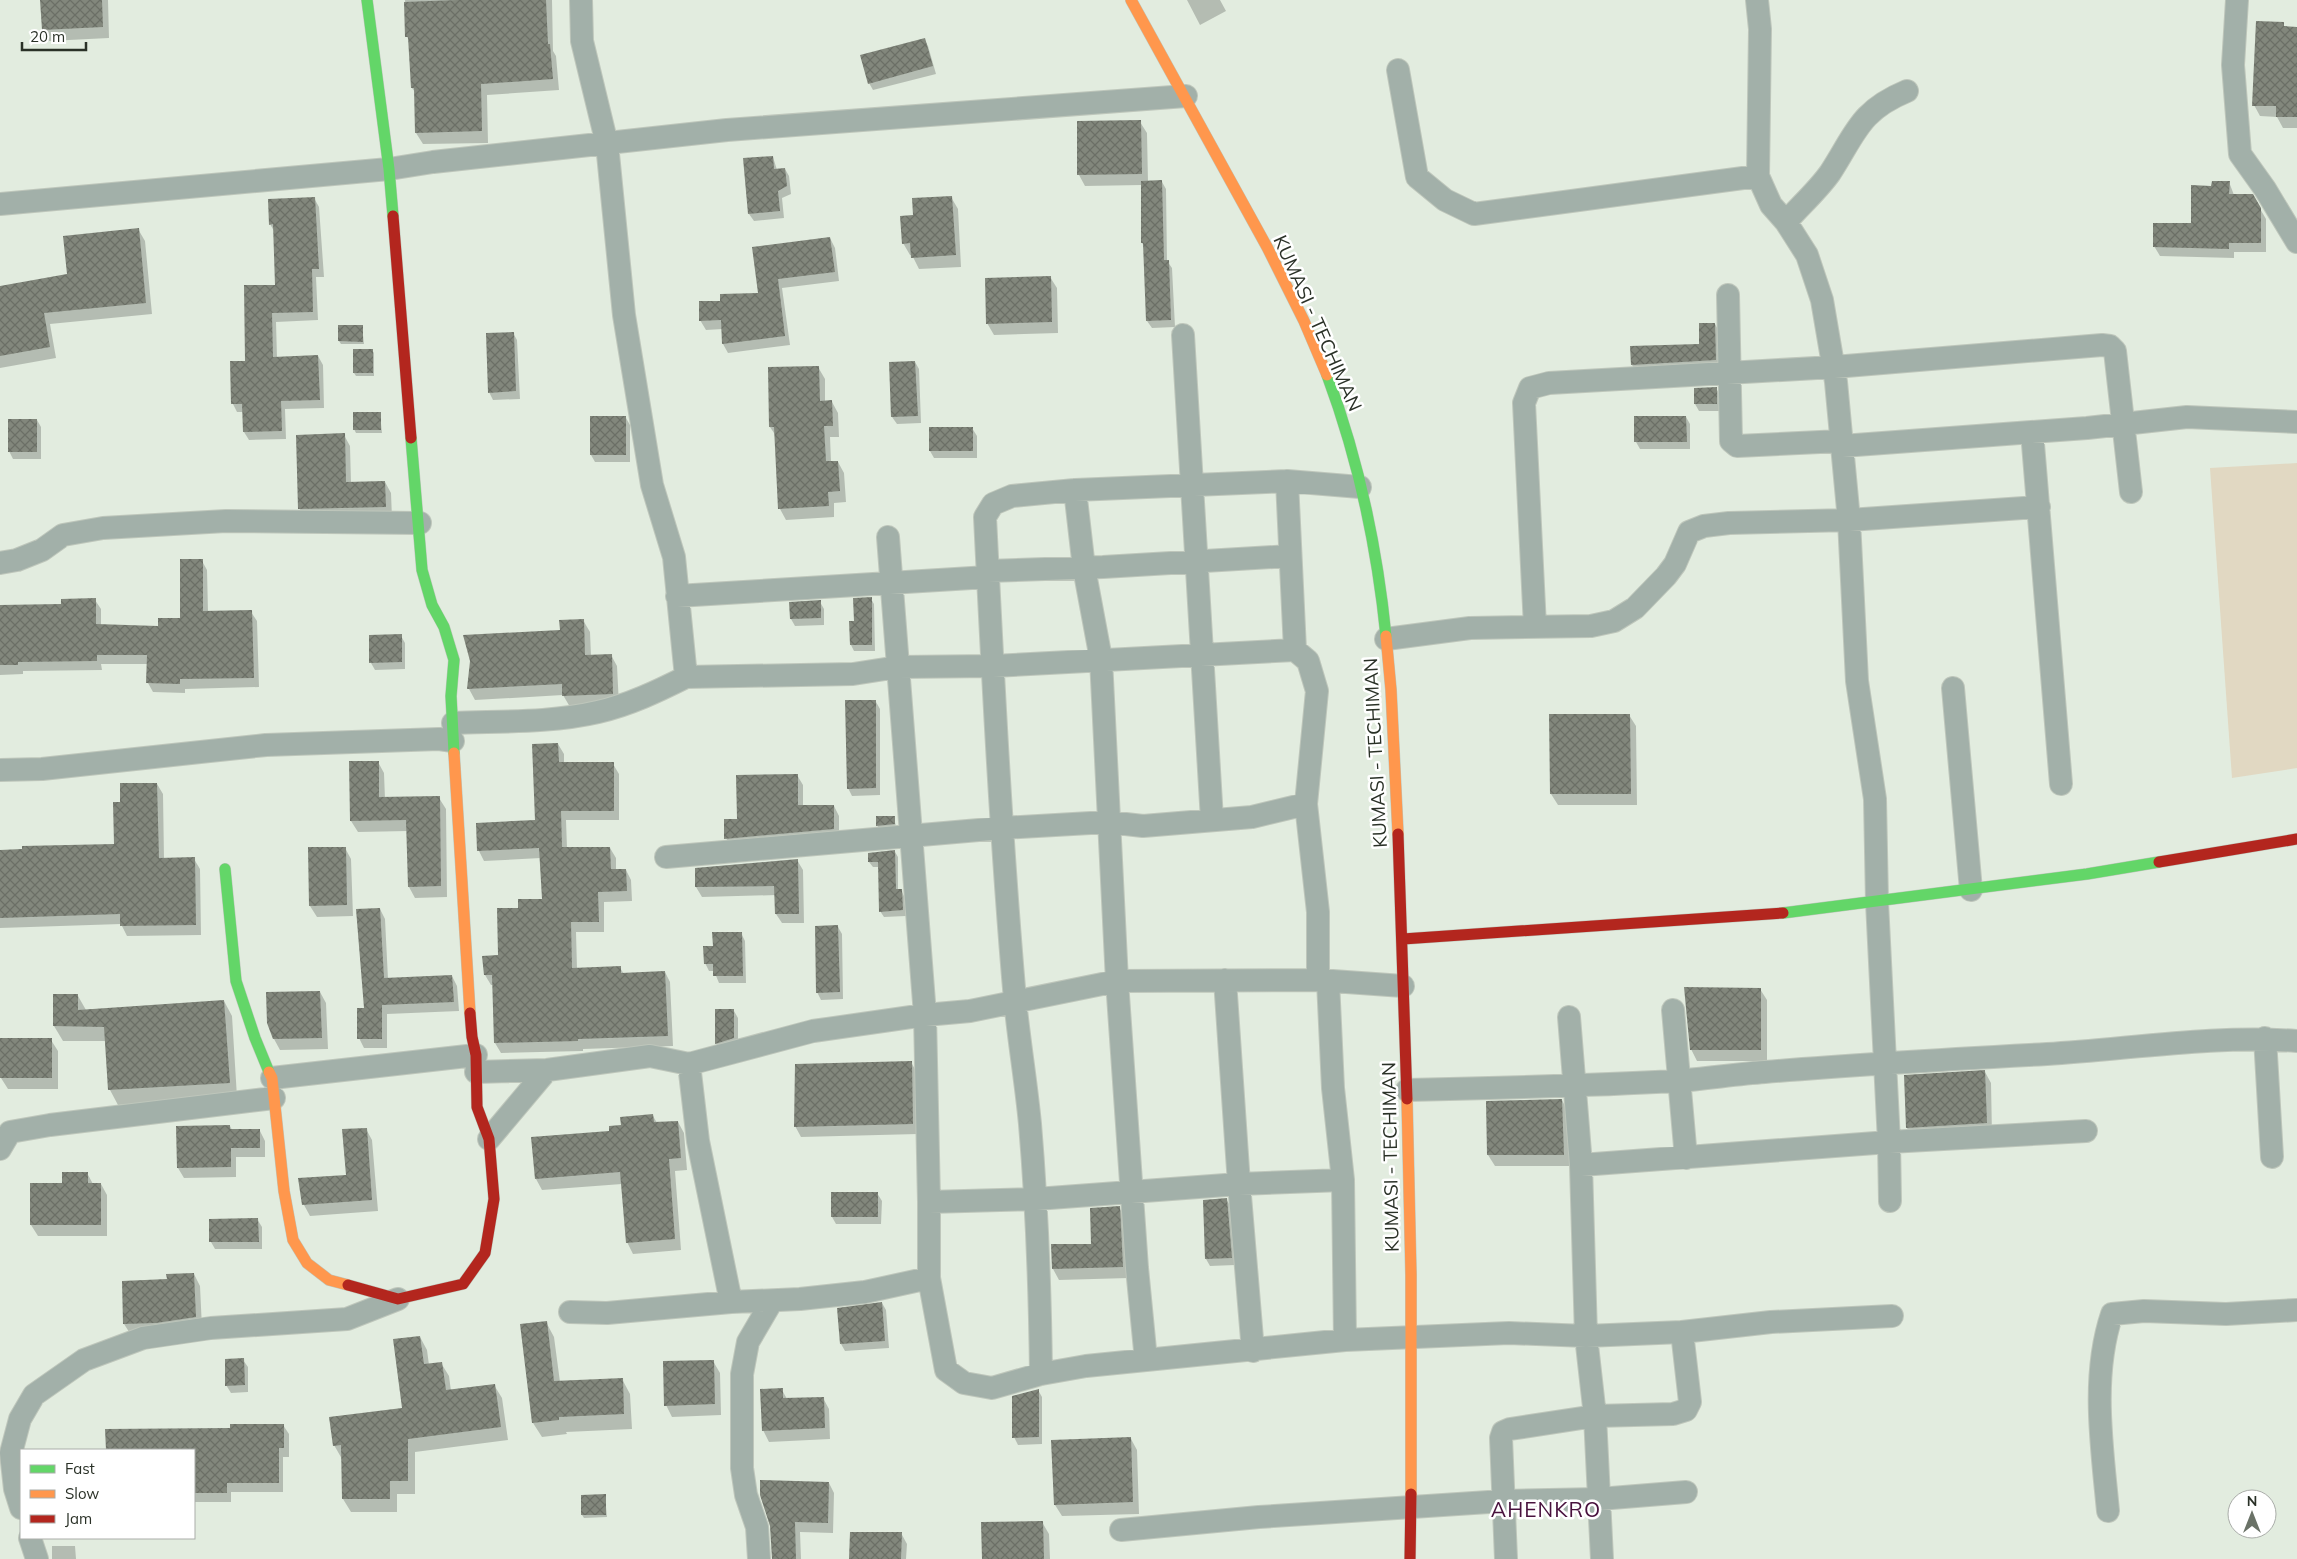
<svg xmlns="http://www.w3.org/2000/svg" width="2297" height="1559" font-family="Mulish,sans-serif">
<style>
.green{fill:#e1d8c2}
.shadow{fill:#0003}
.building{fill:url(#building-cross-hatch)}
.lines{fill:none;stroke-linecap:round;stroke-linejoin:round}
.street-casing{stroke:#bec6bb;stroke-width:24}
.fast-casing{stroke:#bec6bb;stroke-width:12}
.slow-casing{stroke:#bec6bb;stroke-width:12}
.jam-casing{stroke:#bec6bb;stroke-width:12}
.street{stroke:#a2b0a9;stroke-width:22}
.fast{stroke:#63d668;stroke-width:11}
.slow{stroke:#ff974d;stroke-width:11}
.jam{stroke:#b3261e;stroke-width:11}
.labels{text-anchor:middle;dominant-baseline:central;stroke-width:5;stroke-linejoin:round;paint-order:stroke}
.street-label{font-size:19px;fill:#2a3127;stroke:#fff}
.quarter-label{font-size:21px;letter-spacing:1px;fill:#48113d;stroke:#fff}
</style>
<defs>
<pattern id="building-cross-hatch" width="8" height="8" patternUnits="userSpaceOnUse" patternTransform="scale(1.25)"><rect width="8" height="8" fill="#82877c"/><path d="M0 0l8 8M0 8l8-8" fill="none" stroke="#6b6f66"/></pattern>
</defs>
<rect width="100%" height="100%" fill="#e2ecdf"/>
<!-- green -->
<path class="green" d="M2297,463V768L2232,778L2210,468Z"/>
<!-- shadow -->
<path class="shadow" d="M42,0H108L109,38L49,41L43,29Z
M405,0H552L553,51L556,56L559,90L487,95L488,143L423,144L416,133L415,92L412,88L410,42L407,37Z
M1187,0H1220L1226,11L1200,25Z
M2283,24L2285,28L2297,29V128H2283L2277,117L2260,116L2254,105Z
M924,39L928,46L936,74L873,90L869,83Z
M1078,122H1140L1147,133L1148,182H1162L1166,189L1167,261L1172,268L1175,327L1152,328L1147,321L1144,246L1142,243V185L1085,186L1079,175Z
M773,157L777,170L785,169L789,176L791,194L782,198L784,218L754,221L749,214Z
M2229,182L2234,195H2252L2266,219V252H2234V258L2160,256L2154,246L2192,224L2212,187Z
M951,197L958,209L961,267L919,269L912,255H910L903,243L915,216Z
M314,198L319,207L324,277H316L318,320L276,322L277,358L318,356L323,365L324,408L285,409L286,439L249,440L244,432L243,412H237L233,404L246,362L276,286L274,231L270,224Z
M138,229L145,241L152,314L50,324L56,358L0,368V287L68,275Z
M830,238L835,248L839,281L782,288L790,345L728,353L723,344V329L706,330L700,320L721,302L760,294L754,248Z
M1050,277L1057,288L1058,333L994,335L987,323Z
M1715,324L1721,335L1722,372L1639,376L1632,365L1700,345Z
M362,326L364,344H341L339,341Z
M513,333L517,340L520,399L493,400L489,392Z
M372,350L374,353V376H356L354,373Z
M915,362L919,369L921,423L897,424L892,417L890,363Z
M818,367L825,379V402H832L838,413L839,437H830L831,462H838L844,473L846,502L834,503V517L786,520L780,509L776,436L770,427Z
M1716,388L1720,395L1721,411H1699L1695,404Z
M380,414L382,433H356L354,429Z
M1635,417H1686L1690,424V449H1640L1636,442Z
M626,418L630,425V462H595L591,455Z
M37,420L41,427V459H13L9,451Z
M930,428H972L977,436V458H934L930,451Z
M344,435L350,446L351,483L385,482L391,493L392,518L306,520L299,508Z
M202,561L207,570L208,612H251L257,621L259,687L185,689V693L153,692L148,683V664H101L102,670L23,671V674L0,675V605H62L95,600L101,609V625L159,627L181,619Z
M871,599L874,604L875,651H854L851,645V622H855Z
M820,602L824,609V625L795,626L791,619Z
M583,620L590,632L591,656L611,655L617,666L619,705L570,707L563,695L475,700L469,689L471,661L561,631Z
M401,636L405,643V669L375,670L371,663Z
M876,702L880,709V795L852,796L848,788Z
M1629,715L1636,726L1637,805H1558L1551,794Z
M558,744L564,754V764H613L619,774V820H566L567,848H610L616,858V870H626L631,880L632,901L604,902V932H576L577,969L620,968L624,974L665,972L670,982L673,1046L583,1049V1051L501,1053L495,1043L494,985H491L485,975L499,957L519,909L543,900L541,858L484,861L479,851L477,825L536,822Z
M378,762L384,773L385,799L439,798L446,809L447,897L415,898L409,887L408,831L358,832L351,821Z
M797,775L803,785V806H834L839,816V839L731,848L726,838L738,820Z
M157,784L163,794L164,859H194L200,869L201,935L127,936L121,924L0,928V851L115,845L121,803Z
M894,817L896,827L879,829L877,825Z
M345,848L351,859L353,916L317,917L310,906Z
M895,852L898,857V890H901L904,896L906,916L884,917L880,911L879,867H873L869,862Z
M797,860L803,870L804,923H782L776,914V895L702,897L696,887V869Z
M380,909L385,919L388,979L452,976L457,986L459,1011L387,1014V1048H364L359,1038L365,1009Z
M838,927L842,934L843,999L821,1000L817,992Z
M741,933L745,941L746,983H719L714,971H709L705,963L714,947Z
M1760,989L1767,1000V1061H1697L1691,1049Z
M320,992L326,1003L328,1049L280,1050L274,1039Z
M78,996L86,1010L224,1001L232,1016L237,1097L118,1105L110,1090L107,1041H63L54,1026Z
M734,1011L738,1018V1046L720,1050L716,1043Z
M1,1040H51L58,1051V1089H8L1,1078Z
M911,1062L917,1073L918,1134L801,1137L795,1126Z
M1985,1072L1991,1083L1992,1135L1913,1139L1907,1128Z
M1562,1100L1568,1112L1570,1166H1495L1488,1155Z
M653,1116L657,1123L678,1122L684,1133L687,1170L675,1171L681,1250L633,1254L627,1242L622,1184L542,1190L536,1179L533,1138L610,1132Z
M230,1126L232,1130L260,1131L265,1141V1157H236V1177L184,1178L178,1168L177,1127Z
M366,1129L372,1140L378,1211L310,1216L304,1205L347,1176Z
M87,1173L93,1184H101L107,1195V1236H38L31,1225L64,1184Z
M877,1193L882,1201L881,1224H836L832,1217Z
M1226,1199L1231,1207L1235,1265L1210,1266L1206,1259Z
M1119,1207L1125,1219L1129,1278L1059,1280L1053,1269L1092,1245Z
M257,1219L262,1227V1249H215L211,1242L210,1220Z
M194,1274L200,1286L202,1328L131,1335L124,1324L168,1281Z
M882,1303L886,1310L889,1348L845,1351L841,1344Z
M546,1322L554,1337L560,1382L622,1379L630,1394L632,1429L566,1432L567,1434L542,1437L533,1423L521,1325Z
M420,1337L427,1350L429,1365L441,1363L449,1376L451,1391L494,1385L502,1398L508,1440L415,1452V1494H397V1512H351L343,1499L342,1459L334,1445L403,1409Z
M243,1360L248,1367V1392L231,1393L226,1385Z
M713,1361L720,1373L721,1415L672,1417L666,1405Z
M782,1390L787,1399L823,1398L829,1409L830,1439L769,1442L763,1430Z
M1038,1390L1042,1397V1444L1018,1445L1014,1437Z
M283,1425L289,1434V1457H283V1492H231V1502H194V1450H107V1430L231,1429Z
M1131,1439L1137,1450L1139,1514L1062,1516L1055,1505Z
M829,1483L834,1493L833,1533L800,1532L801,1559H773L771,1526Z
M605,1496L607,1517L584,1518L582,1515Z
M1042,1522L1049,1534L1050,1559H983Z
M901,1533L907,1544L906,1559H851Z
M52,1546H75L76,1559H52Z"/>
<!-- building -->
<path class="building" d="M40,0H102L103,27L42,30Z
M457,0H546L548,44H550L553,79L481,84L482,131L415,133L414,88H411L408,37H405L404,2Z
M2256,21L2284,22V26L2297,27V117H2276V106H2252Z
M925,38L933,66L868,84L860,55Z
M1141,120L1142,174L1077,175V121Z
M773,156L774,169L785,168L787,186L778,191L780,211L748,214L743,158Z
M1162,180L1164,260H1169L1171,320L1146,321L1143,243H1141V181Z
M2212,181H2230L2229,194H2253L2261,208V243H2229V249L2153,247V223H2191V185L2211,186Z
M952,196L956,255L911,258L910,243L902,244L900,216L913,215L912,198Z
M315,197L319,269H312L313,312L272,313L273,357L318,355L320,400L281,401L282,431L243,432L242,404H231L230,361H245L244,285H275L273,224L269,225L268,199Z
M139,228L146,303L44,313L50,347L0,356V286L67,274L63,236Z
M830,237L835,272L778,279L785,336L722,344L721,320L699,321V301H720V294L758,293L752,247Z
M1051,276L1052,322L986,324L985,278Z
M1699,323H1715L1716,360L1631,365L1630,346L1699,344Z
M338,325H363V342L338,341Z
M514,332L516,391L488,393L486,333Z
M353,349H373V373H353Z
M915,361L918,416L891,417L889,362Z
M819,366L820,401L832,400L833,426H824L826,461H838L840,491L828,492L829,506L778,509L774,427H769L768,367Z
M1717,387V404H1694V388Z
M353,412H381V430H353Z
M590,416H626V455H590Z
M1634,416H1686L1687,442H1634Z
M8,419H37V452H8Z
M929,427H973V451H929Z
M345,433L346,482L385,481L386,507L298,509L296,435Z
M180,559H203V611L252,610L254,678L180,679V684L146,683L147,655H97V661L18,662V665H0V605L61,604V599L96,598V624L158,626V618H180Z
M872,597V645H850L849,621H854L853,598Z
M821,600V618L790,619L789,602Z
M584,619L585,655L612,654L613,694L562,696V684L467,689L470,661L463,635L560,630L559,620Z
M402,634V662L369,663V635Z
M845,700H876V788L847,789Z
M1549,714H1630L1631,794H1550Z
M558,743L559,762H614V811H561L562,847H610L611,869H626L627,891L598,892L599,922H571L572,968L621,966V973L665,971L668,1036L578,1039V1041L494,1043L492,975H484L482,956L498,955L497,908H518V899H542L539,848L477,851L476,823L535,820L532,744Z
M349,761H379V797L440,796L441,886L408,887L406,820L350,821Z
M798,774V805H834V829L724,839V819H737L736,775Z
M120,783H157L159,858L195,857L196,925L120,926V914L0,918V850L22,849V846L114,844L113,802H120Z
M876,816H895V824L876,826Z
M308,847H346L347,905L309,906Z
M895,850L896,889H902L903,910L879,912L878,862H868V853Z
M798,859L799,914H775L774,886L695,887V868Z
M380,908L384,978L452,975L454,1002L382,1005V1039H357V1008H364L356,909Z
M838,925L840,992L816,993L815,926Z
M712,932H742L743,976H713V964H704L703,946H713Z
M1684,987L1761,988V1050H1690Z
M320,991L322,1038L273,1039L267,1023L266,992Z
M53,994H78V1010L224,1000L230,1083L108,1090L104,1027L53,1026Z
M715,1009H734V1038L715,1044Z
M0,1038H52V1078H0Z
M912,1061L913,1124L794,1127L795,1064Z
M1985,1070L1987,1123L1906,1128L1904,1075Z
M1562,1099L1564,1155H1487L1486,1101Z
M653,1114L654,1122L678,1121L681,1158L669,1159L675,1239L626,1243L620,1172L535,1179L531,1137L609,1131V1126L621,1125L620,1117Z
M230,1125V1129H260V1148H231V1167L177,1168L176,1126Z
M367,1128L372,1200L302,1205L298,1178L346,1175L342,1129Z
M62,1172H88V1183H101V1225H30V1183H62Z
M831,1192H878V1217H831Z
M1227,1198L1232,1258L1205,1259L1203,1200Z
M1120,1206L1123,1267L1052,1269L1051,1244H1091L1090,1208Z
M258,1218L259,1242H209V1219Z
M194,1273L196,1317L156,1323L123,1324L122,1281L167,1279L166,1274Z
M882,1302L885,1341L840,1344L837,1308Z
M547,1321L554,1381L623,1378L624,1414L559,1417V1420L532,1423L520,1324Z
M420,1336L424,1364L442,1362L446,1390L495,1384L501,1427L408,1439V1481H390V1499H342L341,1445L333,1446L329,1417L402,1408L393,1339Z
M244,1358L245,1385L225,1386V1359Z
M714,1360L715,1404L664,1406L663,1361Z
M783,1388V1398L824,1397L825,1428L762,1431L760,1389Z
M1039,1389V1437L1012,1438V1396Z
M230,1424H284V1448H279V1483H227V1493H194V1450H106L105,1429L230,1428Z
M1131,1437L1133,1502L1054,1505L1051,1440Z
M760,1480L829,1482L828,1523L795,1522L796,1559H772L770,1526L760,1495Z
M606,1494V1515H581V1495Z
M1043,1521L1044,1559H982L981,1522Z
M850,1532H902L901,1559H849Z"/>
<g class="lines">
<!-- street casing -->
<g class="street-casing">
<path id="street" d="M581,0L582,41L607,144L624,315L652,485L674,557L686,677L853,674L898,667L993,666L1295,650L1308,661L1317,691L1306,804L1318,912V980
M1757,0L1760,29L1758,176L1771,205L1786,222L1807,255L1822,300L1836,382L1849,520L1857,681L1875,799L1877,902L1889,1142L1890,1201
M2237,0L2233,65L2240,154L2265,189L2297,242
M1398,70L1417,177L1445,200L1474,214L1758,176
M0,204L389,169L433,162L727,130L1186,96
M1786,222C1800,206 1818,190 1830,173C1856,133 1859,111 1907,91
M1728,295L1731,441L1737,446L1841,441
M1183,335L1212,820
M2032,432L2061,784
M1842,446L2087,428L2187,417L2297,422
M1287,481L1295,650
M1075,490L1084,568L1101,659L1117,981L1137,1268L1146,1360
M888,537L925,1015L929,1202V1278L946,1370L964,1383L992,1388L1041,1374L1086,1366L1345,1340L1509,1333L1586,1336L1682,1332L1771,1322L1892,1316
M0,563L17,560L42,550L63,535L103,528L226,521L420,523
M988,571L1103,567L1290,556
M677,596L988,577
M1535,627L1524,403L1530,388L1549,383L1834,367L2102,345L2110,346L2115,351L2131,492
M1386,639L1470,628L1591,626L1614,621L1635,608L1666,576L1675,564L1689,532L1704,526L1729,523L1849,520L2039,507
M1953,688L1971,890
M453,723C500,721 551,723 598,712C629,705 658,691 686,677
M0,770L42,769L266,745L439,739L453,741
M666,857L1002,828L1108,822L1143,826L1252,817L1306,804
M1225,980L1239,1184L1253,1351
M1328,981L1333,1088L1343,1180L1345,1340
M1673,1010L1686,1158
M1569,1017L1581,1165L1586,1336L1595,1416L1602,1559
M2265,1038L2272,1157
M689,1064L698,1141L731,1302
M476,1072L547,1070L650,1056L689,1064L813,1031L925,1015L970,1011L1117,981L1318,980L1403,986
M272,1078L476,1055
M1407,1090C1497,1088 1586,1086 1676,1081C1706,1079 1735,1074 1765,1072C1859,1064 1953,1059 2047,1054C2130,1049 2213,1035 2297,1041
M489,1139L547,1070
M0,1149L10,1132L50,1125L274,1098
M1581,1165L1889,1142L2086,1131
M929,1202L1036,1199L1239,1184L1343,1180
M570,1312L607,1313L731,1302L800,1299L865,1292L929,1278
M1041,1374C1040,1290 1037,1207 1030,1124C1026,1082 1019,1041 1015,1000C1001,839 993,678 985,517L993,504L1012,496L1075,490L1287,481L1360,487
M21,1508L15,1489L11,1453L20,1419L34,1395L84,1360L143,1338L211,1328L347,1319L398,1299
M2108,1511C2102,1447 2091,1376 2112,1314L2144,1311L2226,1314L2297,1310
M1121,1530L1259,1517L1504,1501L1599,1499L1686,1492
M30,1538L37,1559
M759,1559L757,1527L746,1495L742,1468V1374L748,1342L772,1301
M1506,1559L1501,1438L1503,1432L1510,1429L1595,1416L1673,1414L1686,1410L1690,1402L1682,1332"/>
</g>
<!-- fast casing -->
<g class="fast-casing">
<path id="fast" d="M367,0L389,169L393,216
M1327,375C1358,458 1377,547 1386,636
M411,438L422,570L432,605L444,627L454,660L451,696L454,753
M225,869L236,981L255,1038L269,1072
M1783,913L2087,874L2159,862"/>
</g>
<!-- slow casing -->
<g class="slow-casing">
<path id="slow" d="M1131,0L1267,247L1304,321L1327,375
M1386,636L1391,690L1398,834
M454,753L470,1013
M269,1072L272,1078L284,1191L293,1240L307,1263L329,1280L348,1285
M1407,1099L1411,1275V1494"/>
</g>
<!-- jam casing -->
<g class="jam-casing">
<path id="jam" d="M393,216L411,438
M1398,834L1407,1099
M2159,862L2297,839
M1403,939L1783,913
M348,1285L398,1299L463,1284L485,1253L494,1199L489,1139L477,1107L476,1055L472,1037L470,1013
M1410,1559L1411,1494"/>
</g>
<!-- street -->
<use href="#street" class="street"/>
<!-- fast -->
<use href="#fast" class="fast"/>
<!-- slow -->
<use href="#slow" class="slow"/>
<!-- jam -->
<use href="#jam" class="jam"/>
</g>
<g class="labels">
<!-- street labels -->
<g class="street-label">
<text transform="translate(1318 323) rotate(66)">KUMASI - TECHIMAN</text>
<text transform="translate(1375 753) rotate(-93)">KUMASI - TECHIMAN</text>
<text transform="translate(1390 1157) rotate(-91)">KUMASI - TECHIMAN</text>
</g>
<!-- quarter labels -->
<g class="quarter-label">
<text x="1546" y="1509">AHENKRO</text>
</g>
</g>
<!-- legend -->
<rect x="20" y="1449" width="175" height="90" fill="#ffffff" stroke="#aaada9"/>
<rect x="30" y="1465" width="25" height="8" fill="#63d668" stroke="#aaada9"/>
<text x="65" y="1474" font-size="15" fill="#2a3127">Fast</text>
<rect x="30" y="1490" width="25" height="8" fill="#ff974d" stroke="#aaada9"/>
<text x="65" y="1499" font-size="15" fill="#2a3127">Slow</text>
<rect x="30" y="1515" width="25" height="8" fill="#b3261e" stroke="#aaada9"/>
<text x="65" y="1524" font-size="15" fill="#2a3127">Jam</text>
<!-- north arrow -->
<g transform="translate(2252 1514)"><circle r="24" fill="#ffffff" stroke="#aaada9"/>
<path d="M0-4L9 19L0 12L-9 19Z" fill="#6a7267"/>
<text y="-8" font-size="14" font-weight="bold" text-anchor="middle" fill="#2a3127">N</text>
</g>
<!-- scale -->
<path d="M22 42v8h64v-8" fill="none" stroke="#2a3127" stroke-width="2.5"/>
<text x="30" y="42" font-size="15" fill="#2a3127" stroke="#ffffff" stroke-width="4" paint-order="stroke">20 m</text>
</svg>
